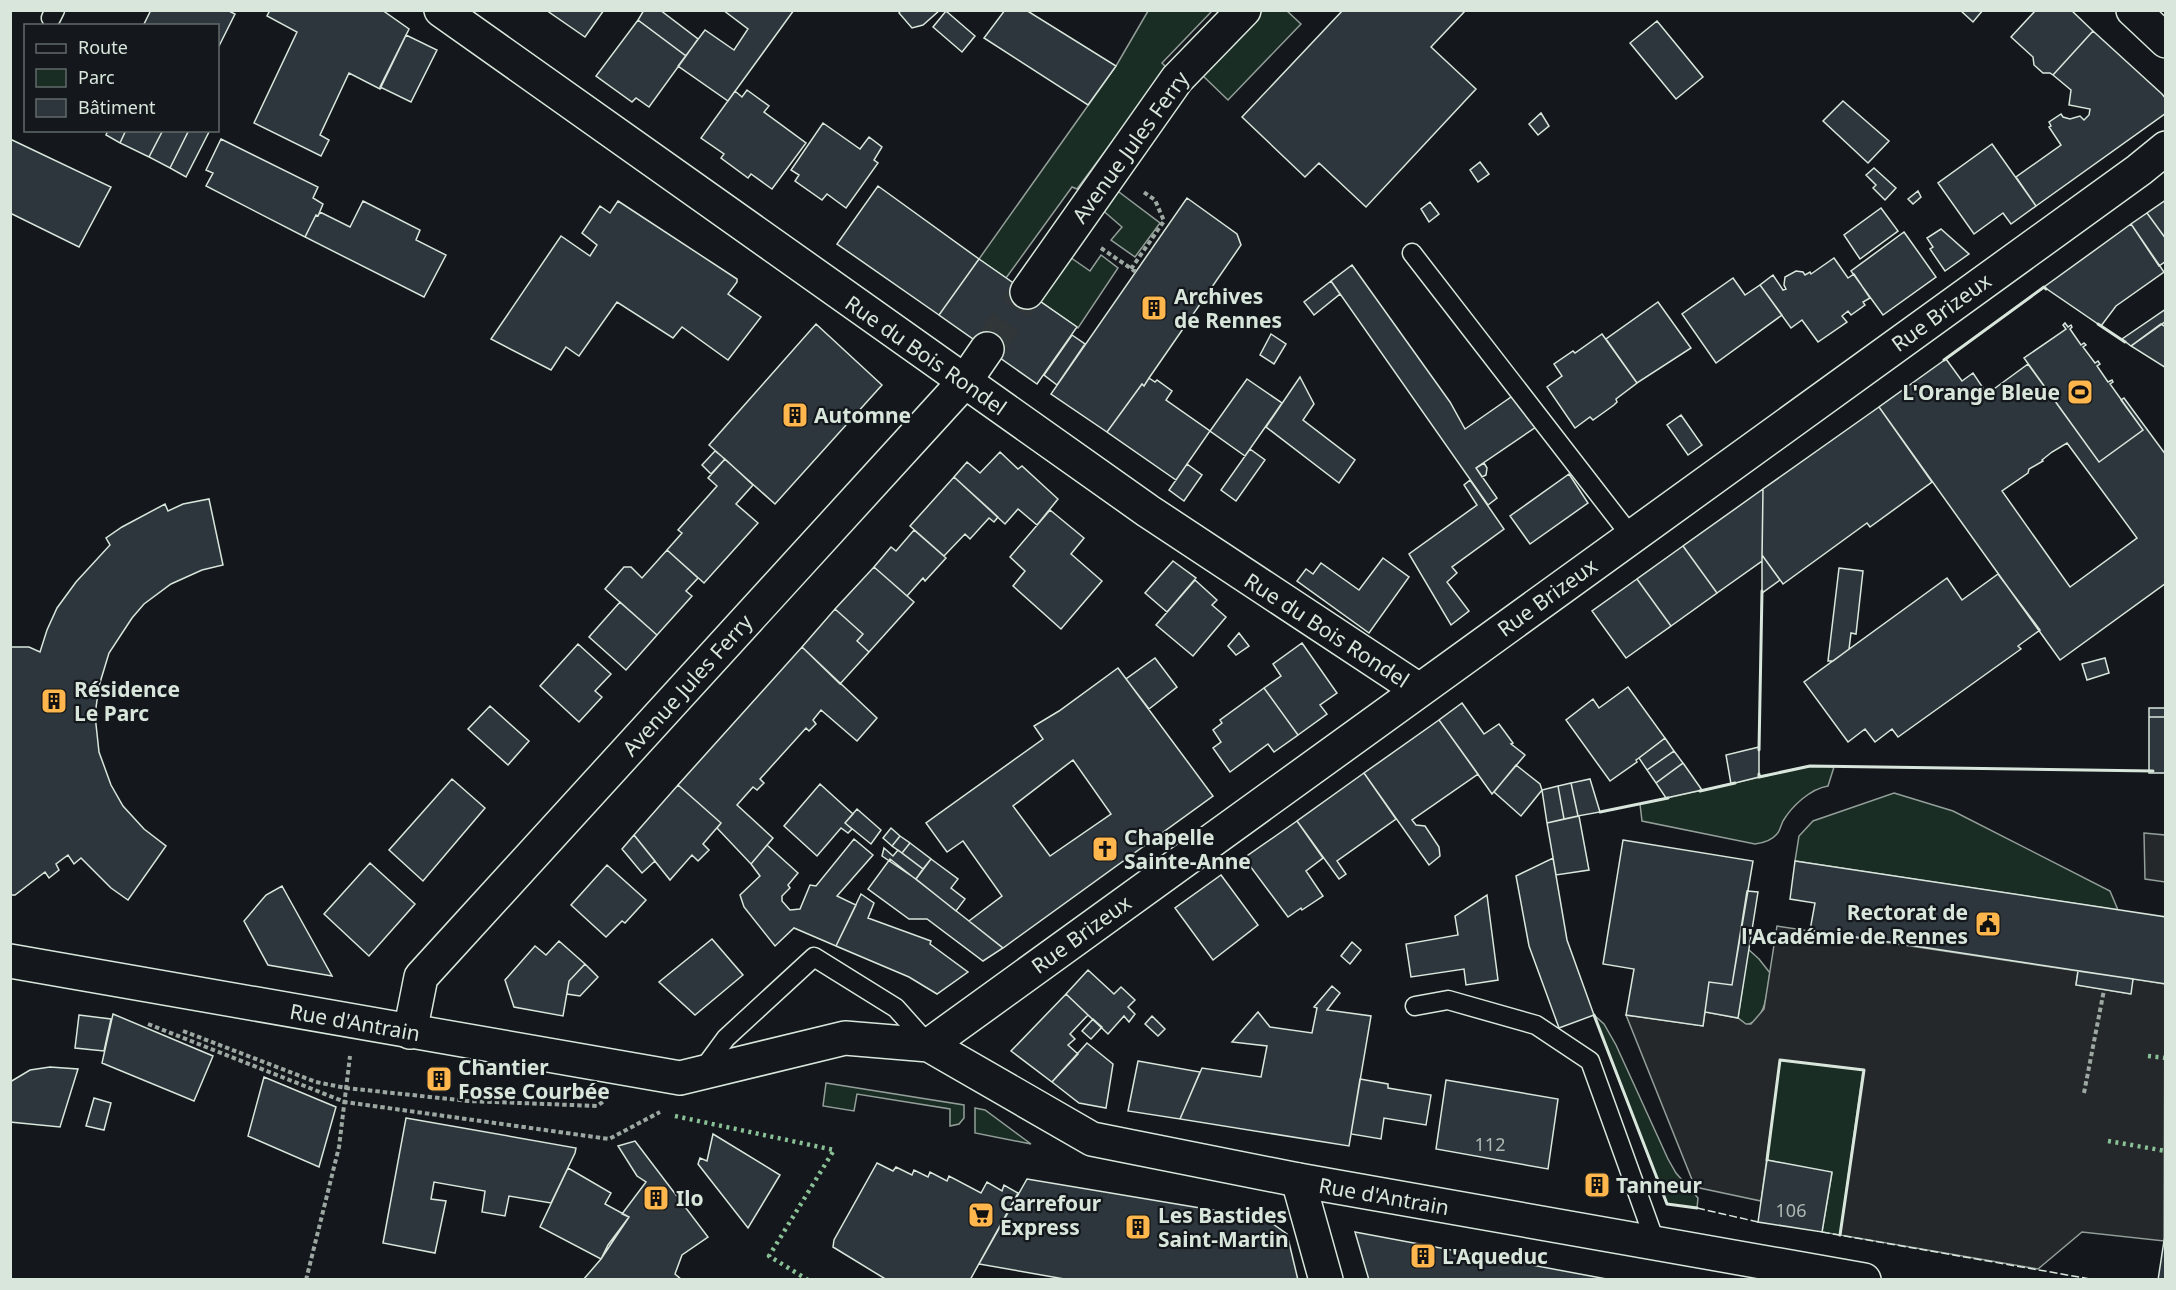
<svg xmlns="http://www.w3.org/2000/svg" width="2176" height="1290" font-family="'Noto Sans',sans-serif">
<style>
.green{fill:#1a2d24;stroke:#939e99;stroke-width:1.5}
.parking{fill:#24282b;stroke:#939e99;stroke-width:1.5}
.building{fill:#2c363c;stroke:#d8e6dc;stroke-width:1.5;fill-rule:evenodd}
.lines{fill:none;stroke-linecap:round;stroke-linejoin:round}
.street-tunnel{stroke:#313739;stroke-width:33;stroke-dasharray:33 16;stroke-linecap:butt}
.lane-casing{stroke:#d8e6dc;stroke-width:21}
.street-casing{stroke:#d8e6dc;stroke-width:36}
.secondary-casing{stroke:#d8e6dc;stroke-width:36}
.primary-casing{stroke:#d8e6dc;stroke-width:36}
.path{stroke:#9da8a2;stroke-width:4;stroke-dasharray:4.5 3;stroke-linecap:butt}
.lane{stroke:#14181c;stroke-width:18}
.street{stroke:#14181c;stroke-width:33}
.secondary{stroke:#14181c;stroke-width:33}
.primary{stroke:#14181c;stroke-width:33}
.hedge{stroke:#8ac095;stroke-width:4.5;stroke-dasharray:3 4.5;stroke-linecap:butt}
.fence{stroke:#d8e6dc;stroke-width:1.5;stroke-dasharray:8 3;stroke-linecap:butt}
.wall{stroke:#d8e6dc;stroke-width:3}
.labels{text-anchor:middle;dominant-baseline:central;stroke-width:4.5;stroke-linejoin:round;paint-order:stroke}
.number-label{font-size:18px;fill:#adbab4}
.street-label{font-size:21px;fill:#d8e6dc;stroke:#14181c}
.poi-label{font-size:21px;font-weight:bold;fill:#d8e6dc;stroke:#14181c;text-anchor:start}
</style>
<rect width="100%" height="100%" fill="#14181c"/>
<!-- green -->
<path class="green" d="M1148,11H1212L1162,63L1167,68L1077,189L1072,187L1006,278L979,259L1116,66Z
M1262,11H1287L1301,24L1228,100L1201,74Z
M1115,189L1160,223L1135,257L1111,240L1122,227L1100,208Z
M1067,255L1090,271L1101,255L1118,268L1078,328L1034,297Z
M1810,766L1834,767L1828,786C1810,789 1792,806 1783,821C1781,825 1780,831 1777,834C1772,840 1763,843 1755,844L1642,821L1640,804Z
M1894,793L1953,811L2110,891L2118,910L1795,861L1799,836L1813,821Z
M1748,949L1759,959L1770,973C1767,990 1767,1020 1746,1025L1738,1018Z
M1594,1015L1604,1024L1616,1045L1668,1159L1676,1173L1698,1198L1697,1208L1667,1204Z
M1780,1060L1864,1070L1840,1235L1822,1232L1832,1173L1767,1160Z
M826,1083L964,1105V1118L959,1124L950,1126V1109L857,1094L854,1111L823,1106Z
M975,1108L985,1110L1031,1144L975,1133Z"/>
<!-- parking -->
<path class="parking" d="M2144,833L2165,835V882L2145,879Z
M1777,926L2078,971L2076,985L2130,994L2133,979L2165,984L2164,1241L2082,1232L2038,1269L1840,1235L1863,1070L1780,1060L1761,1201L1695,1187L1626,1015L1703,1026L1705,1012L1738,1018L1746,1024H1751L1764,1009Z"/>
<!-- building -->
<path class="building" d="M151,10H227L235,14L218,48V26H143Z
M270,10H382L409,29L380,89L349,73L320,135L329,140L321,156L254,123L297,32L267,16Z
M546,10H604L585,37Z
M644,10H660L698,39L686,56L638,20Z
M723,10H794L728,101L678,66L705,30L734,50L748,29Z
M901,10H940L923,25L912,28L899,13Z
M1005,10H1026L1116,66L1088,105L984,38Z
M1466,10L1431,47L1476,89L1366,207L1319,163L1305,177L1242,117L1343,10Z
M1960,10H1983L1973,22Z
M2036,10H2071L2093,31L2053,75L2050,73H2043L2034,65L2033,57L2011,37Z
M946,11L975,36L962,52L933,27Z
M638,20L686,56L649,107L636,98L632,102L596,76Z
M1657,21L1703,77L1676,99L1630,43Z
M2093,31L2162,94L2166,99V113L2036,206L2016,177L2061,145L2049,127L2051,126L2049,122L2061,114L2063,117L2070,119L2080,116L2084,120L2089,115L2090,109L2069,105L2071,90L2053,75Z
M406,35L437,50L411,102L380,87Z
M747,90L769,106L764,112L806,143L772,189L751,174L748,178L721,158L724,154L701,138L735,91L742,97Z
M1843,101L1889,141L1868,163L1823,121Z
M1541,113L1549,126L1538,135L1529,124Z
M823,123L860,149L869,137L882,147L874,160L878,163L846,208L827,194L822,200L795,181L799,175L791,170Z
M108,130H126L120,143L106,135Z
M126,130H163L149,157L120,143Z
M163,130H189L170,168L149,157Z
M189,130H210L186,177L170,168Z
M10,139L111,187L79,247L10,213Z
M221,139L318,187L313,198L323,204L318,216L316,215L305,237L206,186L213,173L206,170Z
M1992,144L2036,206L2011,224L2003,213L1974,234L1938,183Z
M1480,162L1489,174L1478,182L1470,170Z
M1874,168L1896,188L1885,200L1873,188L1876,185L1866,175Z
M878,186L979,259L939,315L837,244Z
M1918,191L1921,197L1913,204L1908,199Z
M1187,198L1237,234L1241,245L1149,378L1144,386L1142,384L1107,432L1051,394Z
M2166,200V239L2147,213Z
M363,201L420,230L416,240L446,255L424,297L305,237L316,215L318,216L320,212L350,227Z
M618,201L737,279V282L728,294L761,317L728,360L682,327L673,338L617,302L579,356L566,347L551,370L491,339L561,236L590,256L597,245L582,233L600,206L610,213Z
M1430,202L1439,214L1429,222L1421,209Z
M1881,208L1898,231L1860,259L1844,235Z
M2147,213L2166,239V261L2159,266L2131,224Z
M2131,224L2164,272L2116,306L2101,326L2044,287Z
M1941,229L1969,254L1945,271L1930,249L1933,247L1927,238Z
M1904,232L1936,277L1883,315L1851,271Z
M1834,258L1848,278L1854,274L1870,298L1863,302L1865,305L1851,315L1848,311L1842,316L1847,322L1818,342L1802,320L1791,328L1760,285L1773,275L1783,290L1786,289L1784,285L1785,277L1796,271L1803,272L1805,275L1810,272L1811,274Z
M979,259L1077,327L1037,384L939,315Z
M1352,265L1450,402L1465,429L1514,395L1536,427L1476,468L1497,498L1488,505L1331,281Z
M1733,278L1745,295L1760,285L1782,315L1716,363L1682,314Z
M1331,281L1340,294L1314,315L1304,302Z
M1658,302L1691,348L1637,383L1606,339Z
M2166,309V321L2131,346L2122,339Z
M2065,323L2068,327L2071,325L2072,327L2070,329L2081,345L2084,343L2086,345L2083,347L2095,363L2098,361L2100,364L2097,366L2108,382L2112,380L2113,382L2110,384L2143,430L2099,462L2024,358L2066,329L2063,325Z
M816,324L882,385L775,504L709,445Z
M2161,324L2166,327V368L2131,346Z
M1271,334L1286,344L1274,364L1260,355Z
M1602,334L1637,383L1616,399L1617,402L1614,405L1593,420L1590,417L1575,428L1547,387L1562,376L1554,364L1573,351L1575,353Z
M1072,335L1085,344L1057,385L1044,375Z
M1946,359L1962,381L1973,373L1987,394L2028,364L2099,462L2143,430L2121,400L2124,398L2166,455V583L2060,660L1879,407ZM2067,443L2137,538L2070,587L2002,491L2028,473L2029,469L2043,461L2042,460L2052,452Z
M1300,377L1314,404L1303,420L1355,460L1339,483L1266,427Z
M1149,378L1155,382L1157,380L1172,391L1166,400L1210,431L1176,480L1107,432L1142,384L1144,386Z
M1247,379L1282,403L1245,456L1210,431Z
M1879,407L1932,482L1870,527L1867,523L1783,584L1762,555L1763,489Z
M1681,415L1702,445L1688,455L1667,425Z
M1250,449L1265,460L1236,501L1221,490Z
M715,451L725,459L711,474L702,465Z
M1000,452L1018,469L1022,466L1058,499L1037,525L1018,509L1005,524L954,477L967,462L980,473Z
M725,459L753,485L736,504L758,523L704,583L667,550L682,533L678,530L717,486L708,478Z
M1484,463L1487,468L1486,475L1482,477L1476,468Z
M1187,464L1202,475L1184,501L1169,490Z
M1569,474L1588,503L1530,544L1510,516Z
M954,477L998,517L994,522L989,518L970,539L965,534L944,556L910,526Z
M1470,480L1504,529L1452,567L1457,573L1447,582L1469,611L1451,625L1409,554L1477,505L1464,485Z
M1763,489L1762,561L1717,593L1683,546Z
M209,499L223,565L202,570L171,584L144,604L132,618L109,653L99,686L95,715L99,752L111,785L123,806L144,829L166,846L128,900L111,888L81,858L74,864L68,855L56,864L59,870L49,878L45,872L15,895H10V647H29L40,652L47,630L57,608L76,582L110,545L106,538L122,527L165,504L168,511L183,504Z
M1050,510L1084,538L1071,554L1102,581L1061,629L1013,586L1025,571L1010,557Z
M914,530L946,558L925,581L923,578L907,596L874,567L891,547L896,551Z
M1683,546L1717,593L1671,626L1637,579Z
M667,550L698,578L686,591L692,596L657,635L605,589L624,567H631L642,578Z
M1762,555L1780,580L1762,593Z
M1383,558L1409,577L1369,633L1297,581L1306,569L1313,574L1321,563L1359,590Z
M1173,561L1196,578L1167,612L1145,593Z
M874,567L914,602L869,652L857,641L863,634L835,609Z
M1839,568L1863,571L1856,634L1851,633L1849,649L1833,661H1828Z
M1998,574L2040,630L2018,646L2021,649L1898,737L1892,729L1875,742L1865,729L1848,742L1804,682L1947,578L1962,600Z
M1637,579L1671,626L1626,658L1592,611Z
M1195,580L1217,600L1212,605L1226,617L1193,656L1156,625Z
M620,602L657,635L626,670L589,637Z
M835,609L863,634L857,641L869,652L840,684L802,647Z
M1239,633L1249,646L1236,655L1228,646Z
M1302,643L1337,693L1320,705L1327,714L1298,735L1264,688L1281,676L1273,664Z
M578,644L611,674L595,691L602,697L579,722L540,686Z
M802,647L877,718L857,741L821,710L813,720L816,724L809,731L806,728L760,779L764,783L757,790L753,787L737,805L773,838L751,864L717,828L721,823L678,785Z
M1155,658L1177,687L1149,709L1126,679Z
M2105,658L2109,673L2087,680L2082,664Z
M1118,668L1213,796L1003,948L969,921L1002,896L963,841L947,852L926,823L1043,739L1034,726L1059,711ZM1073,760L1111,814L1050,856L1013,806Z
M1628,687L1665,738L1639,758L1636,760L1637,762L1610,781L1566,720L1593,699L1599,708Z
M1264,688L1298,735L1274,752L1268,744L1230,772L1213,748L1221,742L1213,730L1222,723L1220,720Z
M1462,703L1484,734L1499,724L1513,743L1511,744L1525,755L1492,794L1439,720Z
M490,706L529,741L508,765L468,729Z
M2149,708H2166V717H2149Z
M2149,717H2166V773H2149Z
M1439,720L1478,774L1412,820L1416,825L1425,826L1439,847L1440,856L1429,865L1364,773Z
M1665,738L1674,751L1647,770L1639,758Z
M1759,747V777L1731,784L1726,755Z
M1674,751L1683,763L1656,783L1647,770Z
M1683,763L1702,790L1666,798L1656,783Z
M1516,765L1540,784L1542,790L1521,816L1494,792Z
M1364,773L1396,819L1337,861L1346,874L1339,879L1297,821Z
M452,779L485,808L423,881L389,850Z
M1590,779L1600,812L1578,816L1571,783Z
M1571,783L1578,816L1564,819L1558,786Z
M820,784L853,814L845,823L852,829L848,833L841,828L817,856L784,826Z
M678,785L721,823L703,844L709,850L698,861L692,855L670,880L634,835Z
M1558,786L1564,819L1547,823L1542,790Z
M857,809L881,830L871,844L845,823Z
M1579,816L1589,870L1556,875L1547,823Z
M1297,821L1323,858L1306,871L1323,896L1302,910L1301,908L1288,917L1244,858Z
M891,828L900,836L892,846L883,838Z
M634,835L655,861L642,873L622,849Z
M900,836L910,843L902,853L892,846Z
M854,839L873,855L837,896L856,905L836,946L794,928L775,946L744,907L740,895L760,876L751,864L767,845L798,873L788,885L790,888L782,896V901L790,910L800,909L810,885L816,886Z
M1623,840L1753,861L1732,985L1709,982L1703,1026L1626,1015L1634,969L1603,964Z
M910,843L931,859L923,869L902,853Z
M884,848L893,856L898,850L923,869L916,879L882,856Z
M1553,858L1567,940L1594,1015L1559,1028L1529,946L1516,876Z
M890,859L969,921L1003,948L983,961L927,919H909L868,889Z
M931,859L958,879L951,888L965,899L956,911L916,879Z
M1795,861L2166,917V984L1810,930L1815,903L1790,899Z
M370,863L415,904L369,956L324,914Z
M607,865L646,900L625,923L622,921L606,937L571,905Z
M1221,875L1258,925L1213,960L1175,908Z
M282,886L332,976L268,965L244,921L266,895Z
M1747,891L1758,892L1738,1018L1705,1012L1709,982L1732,985Z
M861,894L874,903L868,918L931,941L930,944L968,972L937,994L909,977L836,946Z
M1487,895L1498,980L1466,985L1464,969L1411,977L1406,944L1458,935L1455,916Z
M712,939L743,975L695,1015L659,982Z
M559,941L585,964L569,981L563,1016L514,1007L505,980L535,946L546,955Z
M1352,942L1361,950L1350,964L1341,956Z
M585,964L598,977L580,996L567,994L569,981Z
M1088,970L1114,994L1121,987L1135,1000L1128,1007L1135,1014L1129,1022L1124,1016L1108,1034L1066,994Z
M2078,971L2133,979L2131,994L2076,985Z
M1332,986L1340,993L1327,1010L1371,1016L1349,1146L1180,1119L1202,1068L1261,1077L1267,1046L1232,1042L1258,1012L1270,1027L1312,1033L1317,1008L1314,1007Z
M1066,994L1088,1015L1070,1034L1075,1039L1068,1045L1078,1054L1052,1082L1011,1051Z
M113,1014L213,1056L194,1101L102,1063Z
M79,1015L111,1019L104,1051L75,1048Z
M1152,1016L1165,1029L1158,1036L1145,1024Z
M1093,1019L1102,1027L1091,1039L1082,1031Z
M1087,1043L1113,1064L1106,1108L1079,1103L1052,1082Z
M1138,1061L1200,1072L1180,1119L1128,1111Z
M50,1067L78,1069L60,1127L10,1122V1082L30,1070Z
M432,1072L448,1074L445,1087L430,1084Z
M264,1077L336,1107L319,1167L248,1136Z
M1360,1079L1388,1084V1088L1431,1095L1426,1125L1384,1118L1381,1139L1351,1134Z
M1446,1080L1558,1099L1548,1169L1436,1149Z
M94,1098L111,1103L104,1130L86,1126Z
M406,1118L576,1148L575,1153L551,1203L509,1196L505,1216L482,1212L485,1191L434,1182L431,1199L446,1201L435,1253L383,1243Z
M713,1134L780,1175L748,1228L698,1164L700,1158L707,1161Z
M635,1141L708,1237L682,1255L675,1274L682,1280H583L601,1259L629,1217L622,1214L646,1182L637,1176L618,1146Z
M1767,1160L1832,1172L1822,1232L1758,1222Z
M877,1163L893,1171L896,1167L912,1175L914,1170L928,1177L930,1172L947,1181L949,1176L981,1193L987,1182L1002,1191L1004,1185L1018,1193L970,1280H887L833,1247L834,1240Z
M568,1168L611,1193L605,1204L629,1217L608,1245L601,1259L540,1227Z
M1588,1176L1607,1179L1605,1194L1586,1191Z
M1027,1179L1266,1219L1287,1234L1298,1280H1070L979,1264Z
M1355,1232L1612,1280H1369Z
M2166,1233V1280H2158L2164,1241Z"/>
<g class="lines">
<!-- street-tunnel -->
<path class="street-tunnel" d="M987,349L1027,292"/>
<!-- lane casing -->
<g class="lane-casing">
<path id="lane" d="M51,18L55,10
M1412,253L1631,536
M1415,1006L1448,1000L1536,1025L1590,1061L1656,1244
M701,1072L726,1038L814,957L896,1008L929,1045"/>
</g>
<!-- street casing -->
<g class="street-casing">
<path id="street" d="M441,10L1148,511L1419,690
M1027,292L1177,79L1244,10
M410,1032L421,977L965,381L987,349
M1298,1180L1326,1280"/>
</g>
<!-- secondary casing -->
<g class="secondary-casing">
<path id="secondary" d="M10,961L680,1078L845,1038L929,1045L1092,1139L1298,1180L1864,1280
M929,1045L2139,170L2166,148"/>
</g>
<!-- primary casing -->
<g class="primary-casing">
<path id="primary" d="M2133,10L2166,41"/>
</g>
<!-- path -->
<path class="path" d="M1101,248L1136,272
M1131,269L1164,221L1155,200L1142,191
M148,1024L345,1102L609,1139L660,1112
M183,1031L316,1082L346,1088L468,1101L597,1106L604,1101
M2084,1093L2104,990
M306,1280L339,1147L350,1056"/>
<!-- lane -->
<use href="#lane" class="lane"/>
<!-- street -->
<use href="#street" class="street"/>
<!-- secondary -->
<use href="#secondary" class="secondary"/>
<!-- primary -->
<use href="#primary" class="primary"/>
<!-- hedge -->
<path class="hedge" d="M2148,1056L2166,1058
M675,1116L834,1150L769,1256L808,1280
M2108,1141L2166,1151"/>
<!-- fence -->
<path class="fence" d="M1697,1208L1758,1222
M1822,1232L2096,1280"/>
<!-- wall -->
<path class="wall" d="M2098,324L2125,342
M1944,360L2044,287L2046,289
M1759,750L1762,591
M1759,774V777L1810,766L2153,771
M1700,791L1735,783
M1600,812L1668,798
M1594,1015L1667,1204L1697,1208
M1767,1160L1780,1060L1864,1070L1840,1235"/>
</g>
<!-- icons -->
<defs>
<g id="building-square" transform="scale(1.35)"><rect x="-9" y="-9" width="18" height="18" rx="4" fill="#ffb74d" stroke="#14181c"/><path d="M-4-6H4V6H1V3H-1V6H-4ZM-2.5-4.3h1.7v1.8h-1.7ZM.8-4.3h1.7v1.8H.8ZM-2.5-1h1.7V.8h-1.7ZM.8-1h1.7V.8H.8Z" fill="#111"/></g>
<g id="stadium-square" transform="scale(1.35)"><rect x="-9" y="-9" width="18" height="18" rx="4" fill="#ffb74d" stroke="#14181c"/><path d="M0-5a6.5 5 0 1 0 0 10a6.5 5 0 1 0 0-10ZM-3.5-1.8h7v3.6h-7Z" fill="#111"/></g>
<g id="church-square" transform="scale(1.35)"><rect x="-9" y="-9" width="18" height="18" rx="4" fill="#ffb74d" stroke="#14181c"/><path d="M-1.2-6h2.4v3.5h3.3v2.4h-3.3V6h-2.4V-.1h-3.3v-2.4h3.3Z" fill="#111"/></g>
<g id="civic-square" transform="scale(1.35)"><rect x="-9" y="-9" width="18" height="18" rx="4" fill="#ffb74d" stroke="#14181c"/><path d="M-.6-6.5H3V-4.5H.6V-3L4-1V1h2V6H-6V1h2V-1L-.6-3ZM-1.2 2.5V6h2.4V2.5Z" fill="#111"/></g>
<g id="supermarket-square" transform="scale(1.35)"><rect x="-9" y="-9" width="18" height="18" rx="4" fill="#ffb74d" stroke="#14181c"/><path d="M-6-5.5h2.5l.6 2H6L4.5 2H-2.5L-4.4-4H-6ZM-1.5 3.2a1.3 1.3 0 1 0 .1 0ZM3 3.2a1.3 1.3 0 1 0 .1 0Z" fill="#111"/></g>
</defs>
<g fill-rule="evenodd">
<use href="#building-square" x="1154" y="308"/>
<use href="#stadium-square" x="2080" y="392"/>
<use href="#building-square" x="795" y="415"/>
<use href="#building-square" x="54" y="701"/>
<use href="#church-square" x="1105" y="849"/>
<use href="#civic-square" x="1988" y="924"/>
<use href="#building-square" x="439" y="1079"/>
<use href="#building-square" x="1597" y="1185"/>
<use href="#building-square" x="656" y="1198"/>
<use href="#supermarket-square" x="981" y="1215"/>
<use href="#building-square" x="1138" y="1227"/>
<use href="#building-square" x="1423" y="1256"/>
</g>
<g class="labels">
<!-- number labels -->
<g class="number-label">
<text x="1490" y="1144">112</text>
<text x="1791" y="1210">106</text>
</g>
<!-- street labels -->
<g class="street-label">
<text transform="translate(1130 147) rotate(-54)">Avenue Jules Ferry</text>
<text transform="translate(1941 312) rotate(-36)">Rue Brizeux</text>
<text transform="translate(926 355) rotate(35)">Rue du Bois Rondel</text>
<text transform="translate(1547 597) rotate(-36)">Rue Brizeux</text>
<text transform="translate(1327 630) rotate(33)">Rue du Bois Rondel</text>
<text transform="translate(687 685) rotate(-48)">Avenue Jules Ferry</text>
<text transform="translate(1081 934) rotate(-36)">Rue Brizeux</text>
<text transform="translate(355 1022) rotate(10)">Rue d'Antrain</text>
<text transform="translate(1384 1196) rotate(10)">Rue d'Antrain</text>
</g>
<!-- poi labels -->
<g class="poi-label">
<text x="1174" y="296">Archives<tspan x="1174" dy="24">de Rennes</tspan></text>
<text x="2060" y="392" text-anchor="end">L'Orange Bleue</text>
<text x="814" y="415">Automne</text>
<text x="74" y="689">Résidence<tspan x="74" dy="24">Le Parc</tspan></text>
<text x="1124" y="837">Chapelle<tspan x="1124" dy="24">Sainte-Anne</tspan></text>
<text x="1968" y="912" text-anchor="end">Rectorat de<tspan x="1968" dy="24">l'Académie de Rennes</tspan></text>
<text x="458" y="1067">Chantier<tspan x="458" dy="24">Fosse Courbée</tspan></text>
<text x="1616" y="1185">Tanneur</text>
<text x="676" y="1198">Ilo</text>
<text x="1000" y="1203">Carrefour<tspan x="1000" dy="24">Express</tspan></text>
<text x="1158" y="1215">Les Bastides<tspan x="1158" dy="24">Saint-Martin</tspan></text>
<text x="1442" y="1256">L'Aqueduc</text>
</g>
</g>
<!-- border -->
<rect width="2176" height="1290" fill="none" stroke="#d8e6dc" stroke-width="24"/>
<!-- legend -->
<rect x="24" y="24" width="195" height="108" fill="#14181c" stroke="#626a69" stroke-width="1.5"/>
<rect x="36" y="44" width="30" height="9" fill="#14181c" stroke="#626a69" stroke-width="1.5"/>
<text x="78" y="54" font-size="18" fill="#d8e6dc">Route</text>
<rect x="36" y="69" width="30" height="18" fill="#1a2d24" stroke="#626a69" stroke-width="1.5"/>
<text x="78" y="84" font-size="18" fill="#d8e6dc">Parc</text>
<rect x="36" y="99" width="30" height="18" fill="#2c363c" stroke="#626a69" stroke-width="1.5"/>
<text x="78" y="114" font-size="18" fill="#d8e6dc">Bâtiment</text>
</svg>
